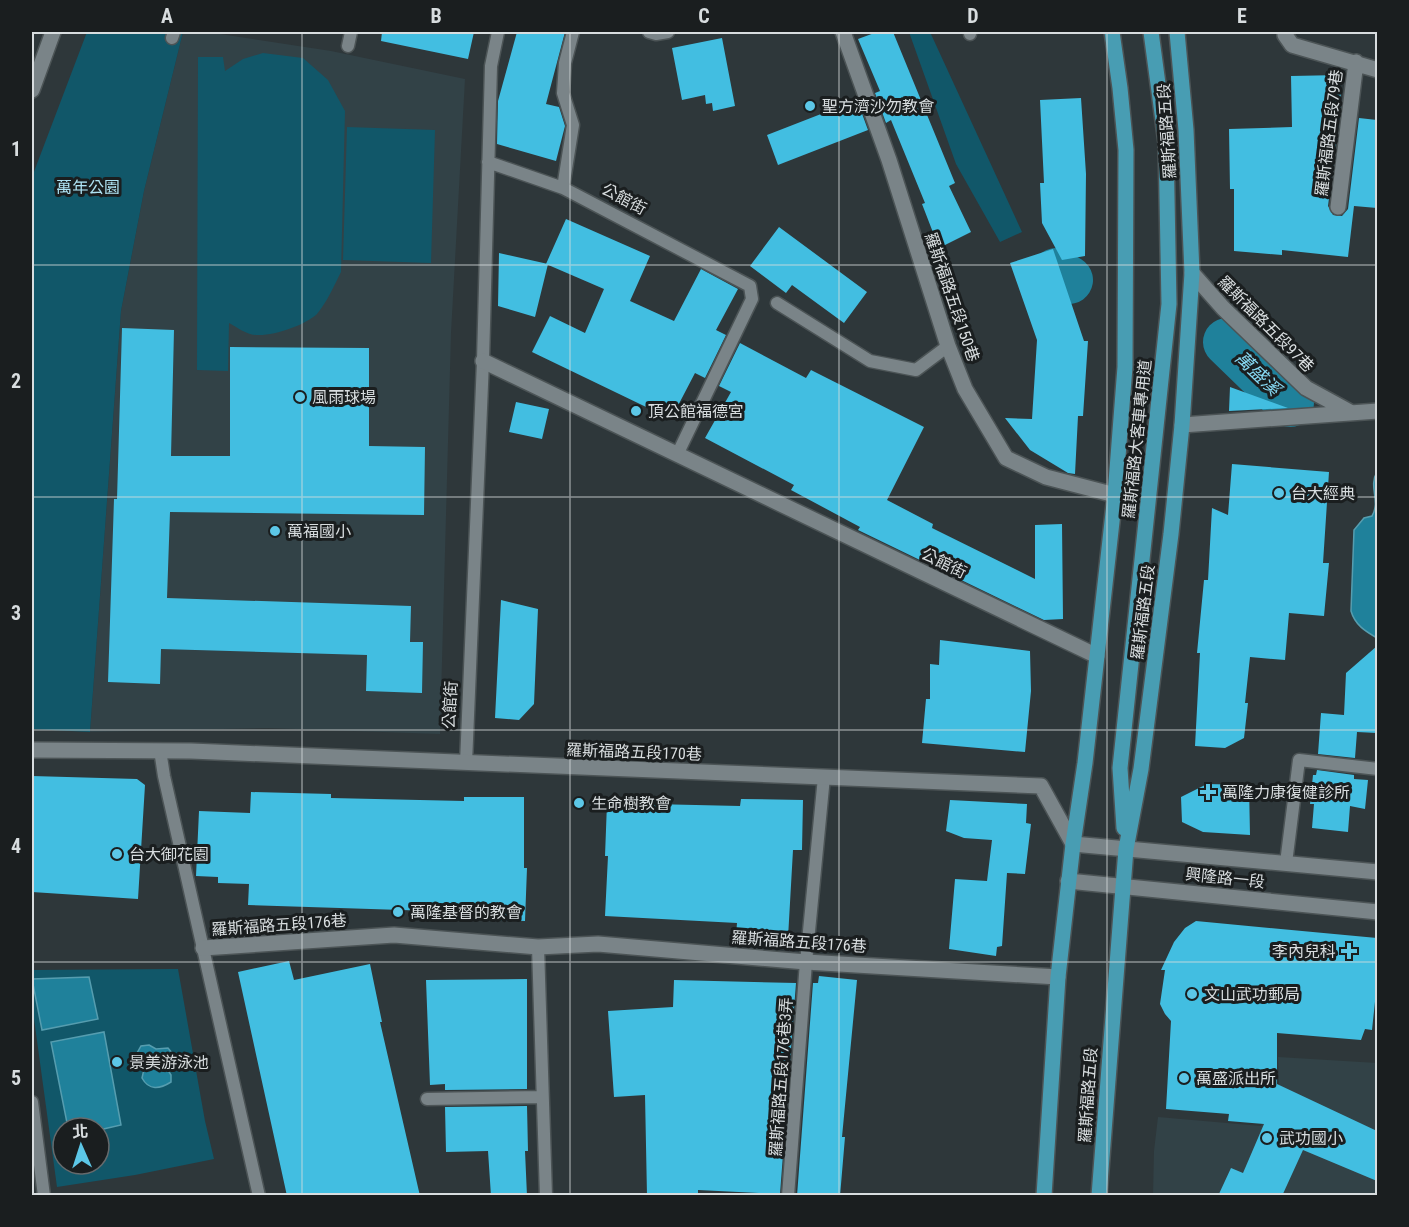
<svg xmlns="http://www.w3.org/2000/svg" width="1409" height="1227" font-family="'Roboto Condensed','Noto Sans TC',sans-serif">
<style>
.built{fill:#324247}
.green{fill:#115769;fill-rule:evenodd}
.water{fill:#1f819b;stroke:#569daf;stroke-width:1.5}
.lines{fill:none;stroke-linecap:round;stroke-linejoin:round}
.river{stroke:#1f819b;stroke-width:48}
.building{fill:#42bee1}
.service-casing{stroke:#4c5456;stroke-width:15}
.minor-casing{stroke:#4c5456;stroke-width:18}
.secondary-casing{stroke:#4c5456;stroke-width:18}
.primary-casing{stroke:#4c5456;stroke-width:18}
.service{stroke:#7a8488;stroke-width:12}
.minor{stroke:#7a8488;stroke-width:15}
.secondary{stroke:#7a8488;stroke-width:15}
.primary{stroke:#489db3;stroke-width:15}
.grid{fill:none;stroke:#d8dddf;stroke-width:1.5;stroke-opacity:0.55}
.poi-dot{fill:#5cc7e7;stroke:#1a1e1f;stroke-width:2}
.labels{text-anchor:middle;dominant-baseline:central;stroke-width:6;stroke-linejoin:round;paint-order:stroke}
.poi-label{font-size:16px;fill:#d8dddf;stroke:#1a1e1f;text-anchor:start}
.street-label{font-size:16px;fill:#d8dddf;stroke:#1a1e1f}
.park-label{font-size:16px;fill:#aee3f4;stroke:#1a1e1f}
.water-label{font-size:18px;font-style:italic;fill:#87daf4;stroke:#1a1e1f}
.neatline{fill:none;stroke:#d8dddf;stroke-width:2}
.grid-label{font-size:20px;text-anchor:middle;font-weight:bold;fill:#d8dddf}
</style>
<rect width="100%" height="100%" fill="#2e373a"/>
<!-- built -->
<path class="built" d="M183,32H207L331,51L465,79L451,333L440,734L267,728L90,732L121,311L144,191Z
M1278,1057L1377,1063V1195L1153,1196L1154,1151L1158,1117L1261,1126L1279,1085Z"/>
<!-- green -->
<path class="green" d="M87,32H183L144,191L121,311L90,732L32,729V177Z
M909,32H930L1022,232L1000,242L956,164Z
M263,53L303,58L328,80L345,111L341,272C334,286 327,302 317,314C304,326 267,339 250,334C243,332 235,326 229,323L228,371L197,370L198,57H223L225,71L243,59Z
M347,127L435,130L431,263L343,260Z
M178,969L205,1121L214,1159L135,1175L57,1187L32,1004V970ZM63,1128H99V1164H63Z"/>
<!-- water -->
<path class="water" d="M1377,472V638C1365,631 1355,625 1351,611L1354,530L1364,518L1372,516C1381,501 1368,487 1377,472Z
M89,977L98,1019L42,1030L32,979Z
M104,1032L121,1125L99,1130V1128H68L51,1042Z
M149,1045L156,1049L168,1048L173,1054L166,1067L171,1075V1082C160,1089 149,1091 142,1078L145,1065L139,1060L137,1053L141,1046Z"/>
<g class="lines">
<!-- river -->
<path class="river" d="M1056,272L1069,280
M1227,342L1290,403"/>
</g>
<!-- building -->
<path class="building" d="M382,32H474L468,59L381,41Z
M517,32H565L546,104L559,107L565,126L556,161L497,144L498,101Z
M877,32H893L955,183L949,186L971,232L939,248L922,204L925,203L891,120L886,123L875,93L880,91L858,39Z
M722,38L735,106L713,111L712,103L706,104L705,95L682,100L672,48Z
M1340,75L1341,105L1328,206L1333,215L1342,216L1348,209L1359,118L1377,120V208L1354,206L1348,257L1282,250V255L1234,251V189H1230L1229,129L1292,127L1291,76Z
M1081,98L1086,174L1085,256L1062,260L1042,223L1040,183H1044L1040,100Z
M857,100L868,130L778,165L767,135Z
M566,219L650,256L630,301L674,321L701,269L738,289L716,330L726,335L705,378L695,373L671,419L532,352L550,316L585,333L604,289L546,264Z
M779,227L867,292L844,323L792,285L786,293L750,266Z
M1053,249L1084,341H1088L1083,416H1078L1075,474L1068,473L1030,450L1005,418L1032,419L1037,340L1010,263Z
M499,253L548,264L535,317L498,306Z
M122,328L174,330L171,456H230V347L369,348V446L425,447L424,515L170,512L167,598L411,606L410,642H423L422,693L366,691L367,655L161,649L160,684L108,682L114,499H117Z
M740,343L806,378L811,370L924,427L887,500L933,524L932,528L1035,579V525L1062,524L1063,619L1044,620L858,530L860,527L791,490L794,485L705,438L731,392L719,386Z
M1230,387L1288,408L1229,411Z
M516,402L549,409L542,439L509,432Z
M1232,464L1329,472L1323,563H1329L1324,616L1289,613L1285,660L1250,657L1245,703H1248L1244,738L1225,748L1195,746L1200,653H1197L1204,580H1208L1212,508L1228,515Z
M501,600L538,609L534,704L519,720L495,718Z
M940,640L1030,651L1031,691L1025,752L922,743L926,699H930V664L939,665Z
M1377,646V733L1357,732L1355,758L1318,754L1321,713L1344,715L1346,673Z
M1317,770L1354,775V779L1368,780L1365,809L1350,806L1348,832L1312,828L1314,804H1310L1313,775H1316Z
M32,776L137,779L145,785L138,899L32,892Z
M1207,784L1249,785L1250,835L1203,832L1182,822L1181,797Z
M251,792L331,794V798L464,801V797H524V868H527L525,921L464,919V912L248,905L249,884L218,883V877L196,876L199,811L250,813Z
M741,799L803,800L802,850H793L788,938L736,935L737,923L605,916L608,856H605L607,803L740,806Z
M950,800L1027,804L1026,823L1031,824L1025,874L1007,873L1002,946L997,947L996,956L949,949L955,879L987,881L992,840L964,838L946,831Z
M1196,921L1377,938V983L1372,1030L1365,1029L1361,1040L1277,1033V1084L1377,1131V1181L1303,1150L1282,1196H1218L1231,1168L1243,1173L1264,1124L1228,1121L1229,1114L1166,1109L1171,1021L1165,1014L1160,1004L1165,970H1161L1174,942L1185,928Z
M289,961L294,980L370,964L382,1022H380L420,1196H287L238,972Z
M819,976L857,980L842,1137H845L840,1196H797L813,983H818Z
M527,979V1089L445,1090V1084L430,1085L426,980Z
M674,980L796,983L780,1194L698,1190V1196H647L645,1095L614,1097L608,1011L673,1007Z
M527,1106L528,1151H525L527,1196H491L488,1151L446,1152L445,1107Z"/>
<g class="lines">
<!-- service casing -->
<g class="service-casing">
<path id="service" d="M649,32L656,34L668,32
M970,32V34
M172,38L174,32
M348,46L351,32
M488,162L563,188L750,286L752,299L677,455
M563,188L573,125L563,93L565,63L573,32
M777,303L870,361L916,370L948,346
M160,750L164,776L259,1196
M466,763L483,361L491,66L498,32
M1286,863L1299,760L1378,769
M538,947L546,1196
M427,1099L542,1097
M32,1102L44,1196
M788,1196L806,962L824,777"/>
</g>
<!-- minor casing -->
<g class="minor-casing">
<path id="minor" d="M843,32L889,160L948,346L965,389L1006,458L1046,477L1115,495
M1286,32L1285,35L1292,45L1378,70
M32,90L53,32
M1338,207L1356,62
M1192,273L1223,308L1306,388L1350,412
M483,361L1097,656
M1182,425L1378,411
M32,750L191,751L1041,786L1073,844
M203,948L394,935L538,947L598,944L806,962L1058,977"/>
</g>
<!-- secondary casing -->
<g class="secondary-casing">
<path id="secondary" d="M1073,844L1378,872
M1068,881L1378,912"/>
</g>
<!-- primary casing -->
<g class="primary-casing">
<path id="primary" d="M1124,828L1120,768L1169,304L1166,143L1151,32
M1044,1196L1058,977L1073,844L1085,763L1097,656L1115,495L1125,367L1126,150L1120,88L1112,32
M1099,1196L1126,849L1141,769L1171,534L1182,425L1192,273L1186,130L1177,32"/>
</g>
<!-- service -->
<use href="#service" class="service"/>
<!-- minor -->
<use href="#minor" class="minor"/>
<!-- secondary -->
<use href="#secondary" class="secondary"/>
<!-- primary -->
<use href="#primary" class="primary"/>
</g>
<!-- grid -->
<path class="grid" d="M302,32V1196M570,32V1196M839,32V1196M1107,32V1196M32,265H1378M32,497H1378M32,730H1378M32,962H1378"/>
<!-- markers -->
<g class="poi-dot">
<circle cx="810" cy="106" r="6"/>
<circle cx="300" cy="397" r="6"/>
<circle cx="636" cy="411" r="6"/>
<circle cx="1279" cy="493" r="6"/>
<circle cx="275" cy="531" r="6"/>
<path d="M1205 783h6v6h6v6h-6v6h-6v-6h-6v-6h6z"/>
<circle cx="579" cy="803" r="6"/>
<circle cx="117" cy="854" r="6"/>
<circle cx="398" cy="912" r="6"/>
<path d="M1346 942h6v6h6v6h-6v6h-6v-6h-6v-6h6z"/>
<circle cx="1192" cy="994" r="6"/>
<circle cx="117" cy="1062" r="6"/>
<circle cx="1184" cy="1078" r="6"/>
<circle cx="1267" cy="1138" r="6"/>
</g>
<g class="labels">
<!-- poi labels -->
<g class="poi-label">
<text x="822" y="106">聖方濟沙勿教會</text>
<text x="312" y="397">風雨球場</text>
<text x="648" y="411">頂公館福德宮</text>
<text x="1291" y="493">台大經典</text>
<text x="287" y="531">萬福國小</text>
<text x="1222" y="792">萬隆力康復健診所</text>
<text x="591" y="803">生命樹教會</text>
<text x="129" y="854">台大御花園</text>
<text x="410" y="912">萬隆基督的教會</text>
<text x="1336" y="951" text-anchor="end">李內兒科</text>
<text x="1204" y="994">文山武功郵局</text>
<text x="129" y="1062">景美游泳池</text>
<text x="1196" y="1078">萬盛派出所</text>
<text x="1279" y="1138">武功國小</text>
</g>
<!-- street labels -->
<g class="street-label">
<text transform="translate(1167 131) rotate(-94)">羅斯福路五段</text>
<text transform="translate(1329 133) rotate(-83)">羅斯福路五段79巷</text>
<text transform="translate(624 199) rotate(28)">公館街</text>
<text transform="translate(952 297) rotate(71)">羅斯福路五段150巷</text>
<text transform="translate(1266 324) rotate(45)">羅斯福路五段97巷</text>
<text transform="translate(1137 439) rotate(-84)">羅斯福路大客車專用道</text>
<text transform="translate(944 563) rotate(26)">公館街</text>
<text transform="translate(1143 612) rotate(-83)">羅斯福路五段</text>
<text transform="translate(450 705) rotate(-87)">公館街</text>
<text transform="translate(634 752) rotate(2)">羅斯福路五段170巷</text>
<text transform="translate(1225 878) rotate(6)">興隆路一段</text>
<text transform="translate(279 925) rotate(-4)">羅斯福路五段176巷</text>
<text transform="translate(799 942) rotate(4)">羅斯福路五段176巷</text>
<text transform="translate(781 1077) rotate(-86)">羅斯福路五段176巷3弄</text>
<text transform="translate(1088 1095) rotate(-86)">羅斯福路五段</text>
</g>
<!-- park labels -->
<g class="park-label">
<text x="88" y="187">萬年公園</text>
</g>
<!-- water labels -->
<g class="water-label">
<text transform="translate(1258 373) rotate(44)">萬盛溪</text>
</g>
</g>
<!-- border -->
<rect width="1409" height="1227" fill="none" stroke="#1a1e1f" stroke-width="66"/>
<!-- north arrow -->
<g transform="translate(81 1146) rotate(357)"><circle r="28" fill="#1a1e1f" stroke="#666a6c" stroke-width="1.5"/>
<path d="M0-4.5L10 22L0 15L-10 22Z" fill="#5cc7e7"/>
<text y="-9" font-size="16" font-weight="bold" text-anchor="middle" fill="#d8dddf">北</text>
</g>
<rect x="33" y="33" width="1343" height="1161" class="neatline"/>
<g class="grid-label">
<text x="167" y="23">A</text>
<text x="436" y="23">B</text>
<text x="704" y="23">C</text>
<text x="973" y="23">D</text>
<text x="1242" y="23">E</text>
<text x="16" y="156">1</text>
<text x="16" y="388">2</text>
<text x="16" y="620">3</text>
<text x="16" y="853">4</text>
<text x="16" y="1085">5</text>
</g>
</svg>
